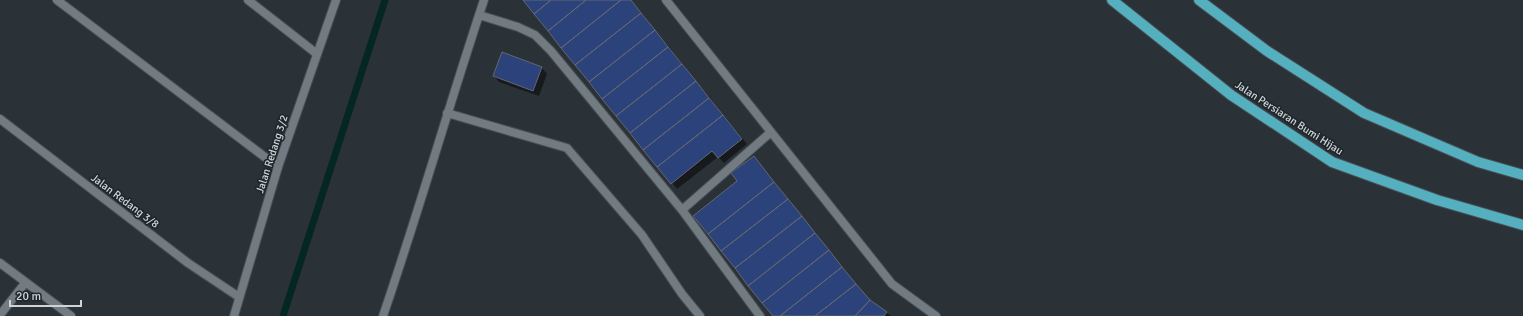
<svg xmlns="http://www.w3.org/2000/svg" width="1523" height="316" font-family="Signika,sans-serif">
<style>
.shadow{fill:#0007}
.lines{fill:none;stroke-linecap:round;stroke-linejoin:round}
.stream{stroke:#052721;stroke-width:7}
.building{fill:#2c427b;stroke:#636770}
.service-casing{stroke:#474e53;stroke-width:10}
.minor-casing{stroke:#474e53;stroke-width:10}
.primary-casing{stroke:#474e53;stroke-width:12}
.service{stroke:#717b81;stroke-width:8}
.minor{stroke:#717b81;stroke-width:8}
.primary{stroke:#54afbe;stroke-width:10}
.labels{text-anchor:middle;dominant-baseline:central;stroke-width:3.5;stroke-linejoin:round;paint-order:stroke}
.street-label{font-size:11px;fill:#ced4d7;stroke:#20282e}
</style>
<rect width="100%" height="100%" fill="#2a3238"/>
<!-- shadow -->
<path class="shadow" d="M524,0H631L747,144L724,163L718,157L677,189Z
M502,54L542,68L547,74L539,96L499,82L494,76Z
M759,163L861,291L871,301L891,316H774L739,181Z"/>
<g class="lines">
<!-- stream -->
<path class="stream" d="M283,316L385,0"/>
</g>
<!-- building -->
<path class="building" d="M523,0H551L534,14Z
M551,0H586L548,31L534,14Z
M586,0H621L561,48L548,31Z
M621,0H631L641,13L575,65L561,48Z
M641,13L655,30L589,82L575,65Z
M655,30L668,47L602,99L589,82Z
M668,47L682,64L616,116L602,99Z
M502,52L542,67L533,91L493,76Z
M682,64L696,81L630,133L616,116Z
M696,81L709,98L643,150L630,133Z
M709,98L723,115L657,167L643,150Z
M723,115L742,139L718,158L712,151L671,184L657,167Z
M754,156L774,182L708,234L693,216L737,181L731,173Z
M774,182L788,199L721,251L708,234Z
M788,199L802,216L735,268L721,251Z
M802,216L815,233L748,286L735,268Z
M815,233L829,250L762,303L748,286Z
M829,250L842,267L780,316H773L762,303Z
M842,267L856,284L815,316H780Z
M856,284L870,300L855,316H815Z
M870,300L887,312L884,316H855Z"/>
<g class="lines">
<!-- service casing -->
<g class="service-casing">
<path id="service" d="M57,0L278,167
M666,0L892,284L936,316
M479,15L518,27L535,35L551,51L682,210L760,316
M447,113L567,148L642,235L682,294L700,316
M682,210L771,132
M0,263L71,316
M0,315L25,283
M383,316C419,211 449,105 484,0"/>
</g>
<!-- minor casing -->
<g class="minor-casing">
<path id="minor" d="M248,0L317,54
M0,119L188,263L239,297
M234,316L278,167L336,0"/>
</g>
<!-- primary casing -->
<g class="primary-casing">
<path id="primary" d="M1112,0L1231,95L1332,162L1437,200L1523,225
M1199,0L1267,51L1364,113L1478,162L1523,175"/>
</g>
<!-- service -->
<use href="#service" class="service"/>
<!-- minor -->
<use href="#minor" class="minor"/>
<!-- primary -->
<use href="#primary" class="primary"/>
</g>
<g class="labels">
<!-- street labels -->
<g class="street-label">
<text transform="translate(1289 118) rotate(33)">Jalan Persiaran Bumi Hijau</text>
<text transform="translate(272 154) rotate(-72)">Jalan Redang 3/2</text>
<text transform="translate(125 201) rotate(37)">Jalan Redang 3/8</text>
</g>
</g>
<!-- scale -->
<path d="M10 300v6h71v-6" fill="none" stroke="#ced4d7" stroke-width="2"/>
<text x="16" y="300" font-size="12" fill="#ced4d7" stroke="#20282e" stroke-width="3" paint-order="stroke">20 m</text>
</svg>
